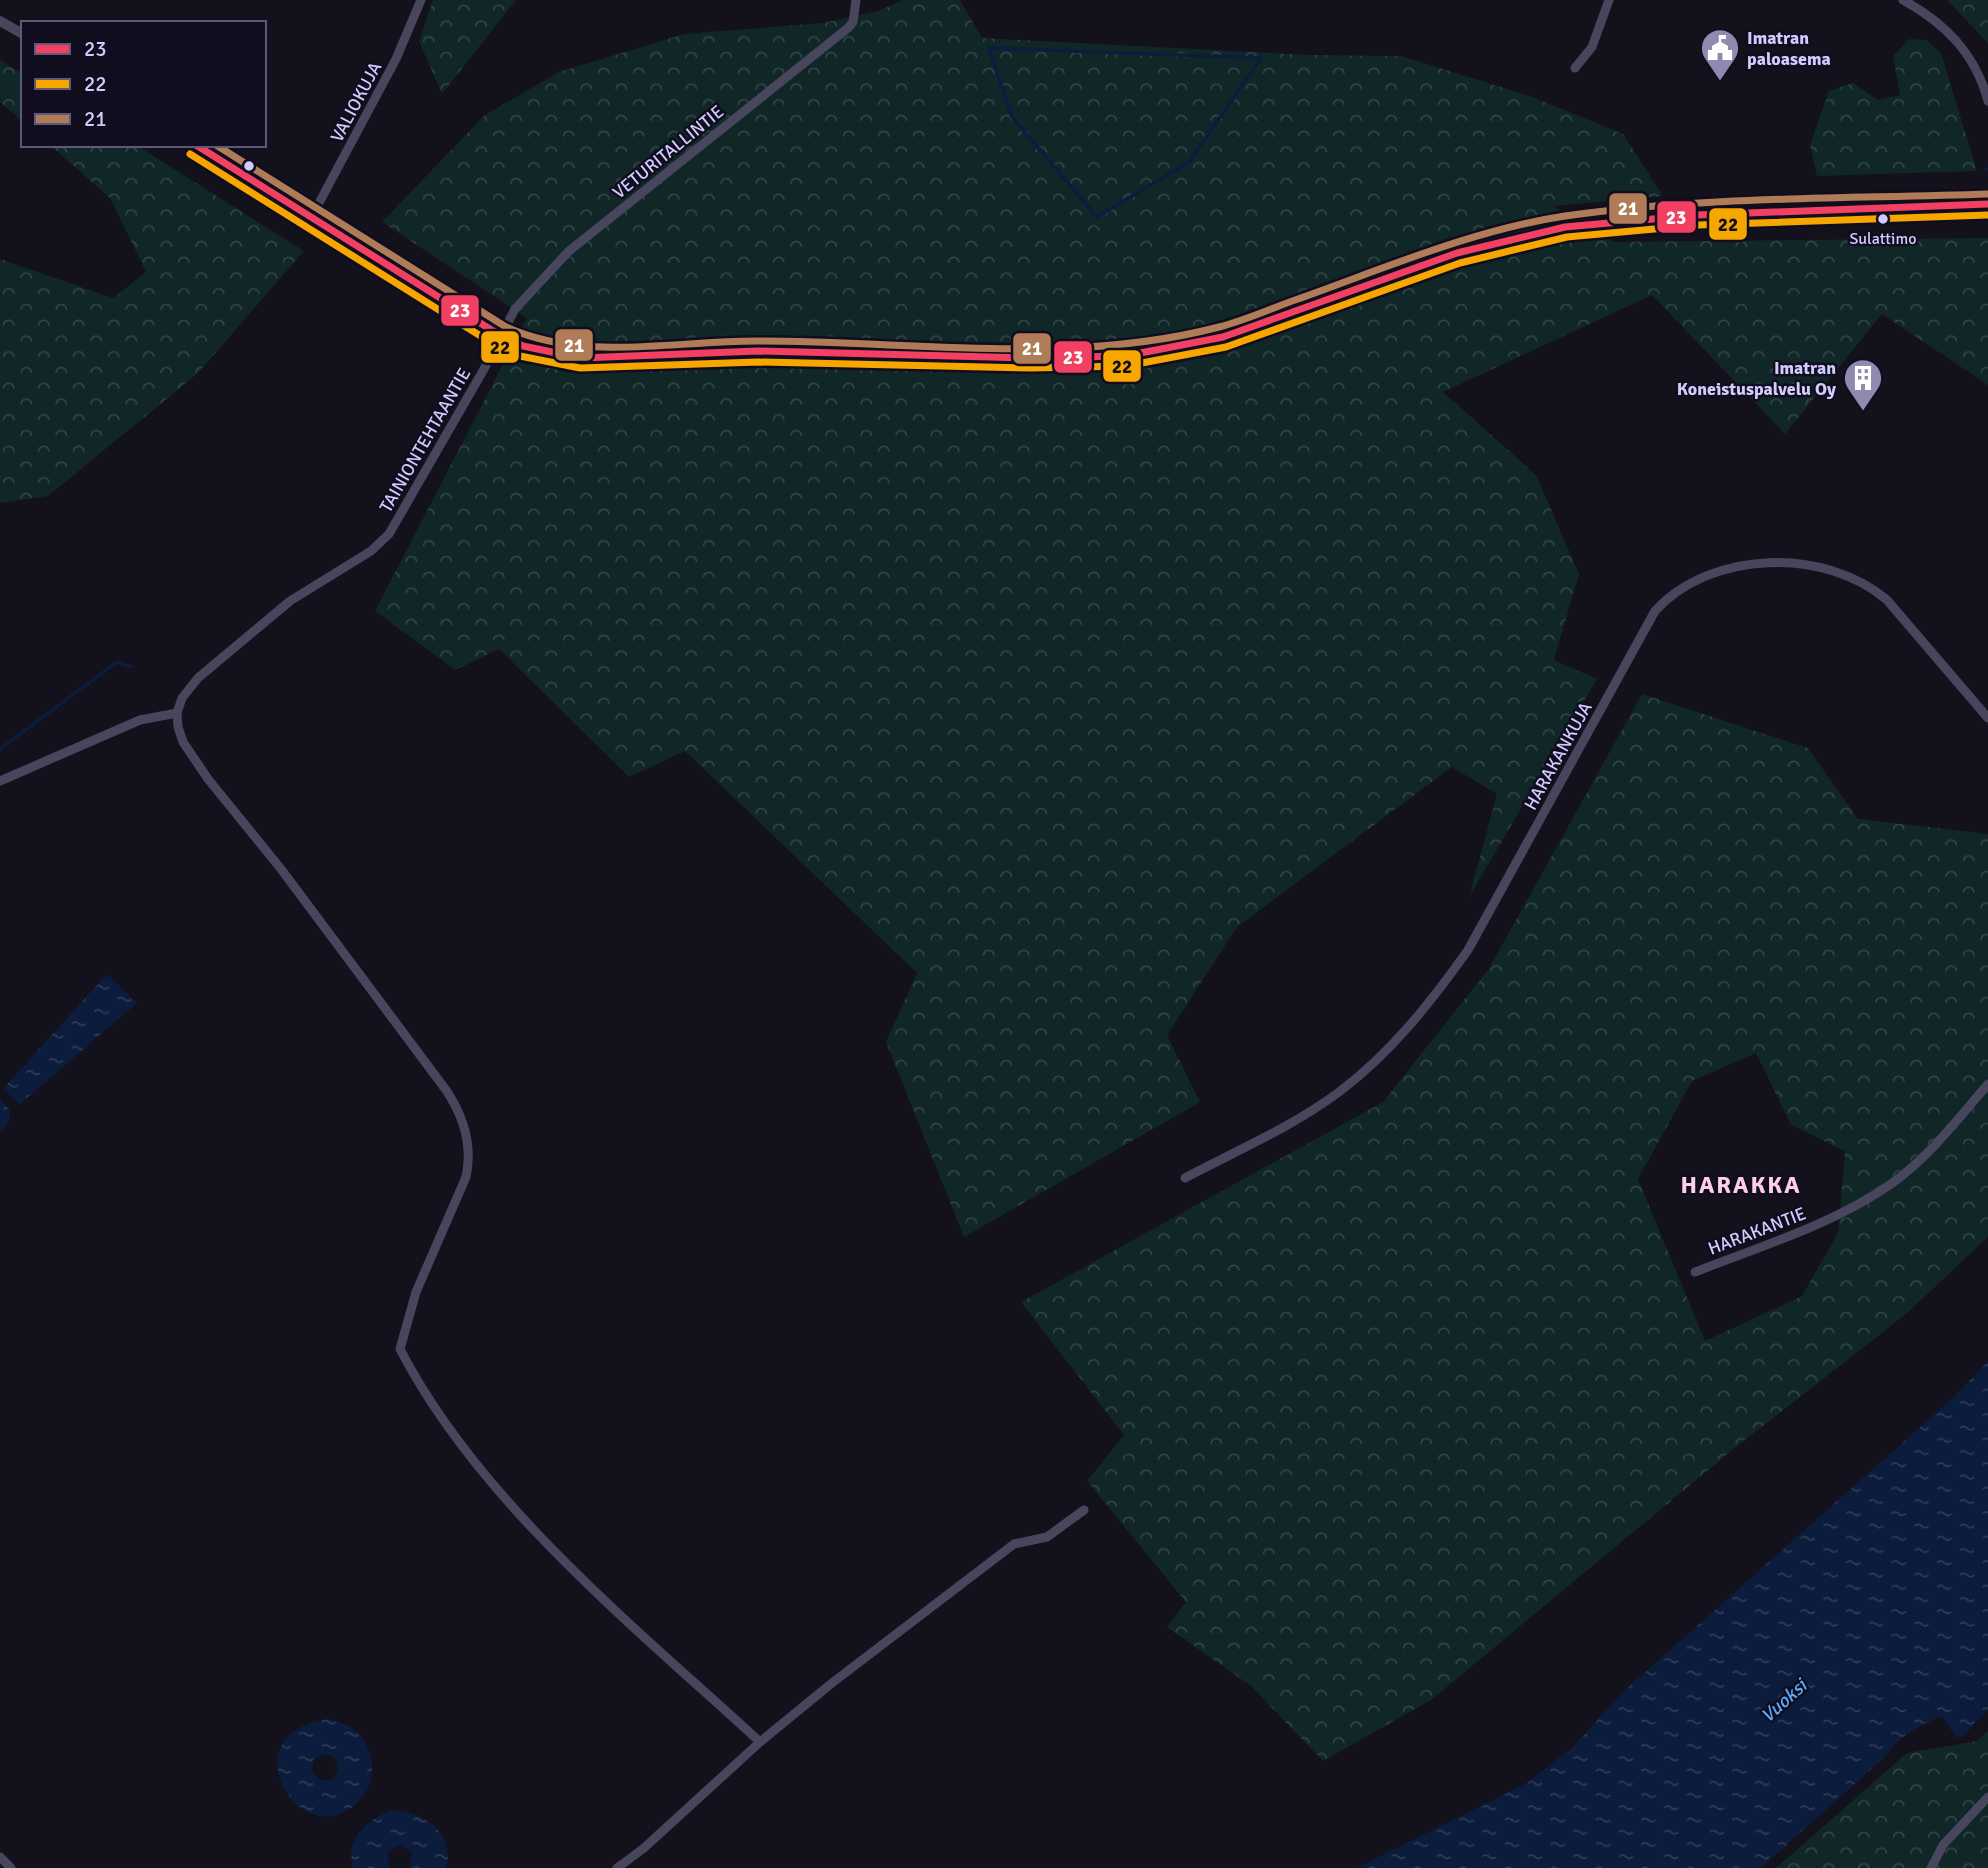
<svg xmlns="http://www.w3.org/2000/svg" width="1988" height="1868" font-family="Signika,sans-serif">
<style>
.forest{fill:url(#forest-crowns);fill-rule:evenodd}
.water{fill:url(#water-ripples);fill-rule:evenodd}
.lines{fill:none;stroke-linecap:round;stroke-linejoin:round}
.stream{stroke:#0c1c3c;stroke-width:3.5}
.minor{stroke:#47465c;stroke-width:9}
.tertiary{stroke:#47465c;stroke-width:10}
.bus-1-casing{stroke:#100d1f;stroke-width:12}
.bus-2-casing{stroke:#100d1f;stroke-width:12}
.bus-3-casing{stroke:#100d1f;stroke-width:12}
.bus-1{stroke:#f24062;stroke-width:7}
.bus-2{stroke:#f7a600;stroke-width:7}
.bus-3{stroke:#b07c57;stroke-width:7}
.bus-dot{fill:#d2cbfe;stroke:#100d1f;stroke-width:2.5}
.labels{text-anchor:middle;dominant-baseline:central;stroke-width:5;stroke-linejoin:round;paint-order:stroke}
.bus-label{font-size:16px;fill:#d2cbfe;stroke:#100d1f}
.poi-label{font-size:18px;font-weight:bold;fill:#d2cbfe;stroke:#100d1f;text-anchor:start}
.street-label{font-size:18px;fill:#d2cbfe;stroke:#100d1f}
.water-label{font-size:19px;font-style:italic;fill:#5baefd;stroke:#100d1f}
.district-label{font-size:24px;font-weight:bold;letter-spacing:2px;fill:#fecdeb;stroke:#100d1f}
.line-badge{stroke:#100d1f;stroke-width:2.5}
.badge-label{font-size:19px;text-anchor:middle;font-weight:bold;fill:#fff}
.pale-badge-label{font-size:19px;text-anchor:middle;font-weight:bold;fill:#111}
</style>
<defs>
<pattern id="forest-crowns" width="20" height="18" patternUnits="userSpaceOnUse" patternTransform="scale(1.75)"><rect width="20" height="18" fill="#102627"/><path d="M2 6a3 3 0 1 1 6 0M12 15a3 3 0 1 1 6 0" fill="none" stroke="#324447"/></pattern>
<pattern id="water-ripples" width="26" height="14" patternUnits="userSpaceOnUse" patternTransform="scale(1.75)"><rect width="26" height="14" fill="#0c1c3c"/><path d="M2 4q2-2 4 0t4 0M15 11q2-2 4 0t4 0" fill="none" stroke="#2e3c59"/></pattern>
</defs>
<rect width="100%" height="100%" fill="#13111b"/>
<!-- forest -->
<path class="forest" d="M433,0H516L442,94L419,41Z
M903,0H960L982,38L1308,55L1401,56L1530,96L1623,134L1663,196L1553,206L1614,242L1988,238V385L1882,314L1785,434L1652,295L1443,392L1536,475L1579,574L1554,660L1597,679L1469,897L1497,794L1452,767L1237,927L1167,1035L1200,1102L964,1237L886,1042L917,973L685,751L629,777L499,649L455,670L375,611L527,318L382,222L485,115L559,72L684,34L823,23L878,11Z
M1947,0H1988V43Z
M1909,39L1926,40L1941,53L1977,171L1817,176L1810,145L1829,91L1853,83L1878,100L1900,95L1893,56Z
M0,60L23,74V122L0,102Z
M50,145H136L304,251L197,374L48,496L0,503V259L113,298L146,272L110,198Z
M1642,694L1808,748L1858,819L1988,834V1237L1906,1314L1736,1447L1431,1700L1323,1761L1251,1686L1167,1627L1186,1602L1087,1481L1124,1435L1021,1302L1383,1102L1488,970ZM1756,1053L1791,1125L1845,1151L1838,1233L1802,1296L1705,1341L1638,1179L1692,1081Z
M1988,1731V1868H1776L1907,1753L1977,1741Z"/>
<!-- water -->
<path class="water" d="M107,974L137,1003L20,1104L3,1089Z
M0,1099L9,1109L10,1120L0,1132Z
M1988,1361V1710L1965,1734L1956,1738L1942,1716C1923,1723 1895,1738 1886,1756L1761,1868H1356L1527,1783L1572,1748L1624,1691L1956,1395Z
M329,1719C335,1721 343,1723 349,1726C372,1740 380,1775 363,1796C307,1867 221,1733 329,1719ZM320,1755H331L337,1762L338,1772L331,1780H320L312,1772L313,1761Z
M392,1810C423,1812 456,1832 446,1868H410L412,1852L399,1845L387,1853L390,1868H353C345,1838 368,1819 392,1810Z"/>
<g class="lines">
<!-- stream -->
<path class="stream" d="M989,48L1261,58L1189,162L1097,217L1012,117Z
M1986,169H1988
M0,749L117,662L132,667"/>
<!-- minor -->
<path class="minor" d="M856,0L853,22L848,28L569,251L515,309L484,369L389,534L371,551L290,601L198,678L182,698L177,713L178,727L183,742L208,779L281,869L446,1090C464,1117 473,1145 466,1177L416,1292L400,1349C479,1502 635,1627 760,1742L832,1683L1014,1544L1047,1537L1084,1510
M1903,0C1945,23 1975,53 1988,101
M1575,68L1592,47L1609,0
M312,216L396,59L421,0
M0,781L140,720L177,713
M1185,1178C1236,1151 1292,1127 1339,1092C1391,1053 1431,1002 1468,950L1655,611C1710,550 1825,547 1887,600L1988,718
M1695,1272C1761,1246 1832,1225 1891,1184C1929,1157 1958,1119 1988,1084
M0,1857L11,1868
M617,1868L644,1848L760,1742
M1931,1868L1943,1845L1988,1797"/>
<!-- tertiary -->
<path class="tertiary" d="M0,21L23,34
M196,145L501,336L523,346L581,358L758,351L1031,358L1125,356L1223,337L1457,253L1565,227L1697,215L1988,204"/>
<!-- bus-1 casing -->
<g class="bus-1-casing">
<path id="bus-1" d="M196,145L501,336L523,346L581,358L758,351L1031,358L1125,356L1223,337L1457,253L1565,227L1697,215L1988,204"/>
</g>
<!-- bus-2 casing -->
<g class="bus-2-casing">
<path id="bus-2" d="M190,154L495,345L520,356L580,368L758,362L1031,368L1126,366L1226,347L1460,263L1567,237L1698,225L1988,215"/>
</g>
<!-- bus-3 casing -->
<g class="bus-3-casing">
<path id="bus-3" d="M216,145L506,327C585,363 676,340 760,341C912,341 1071,366 1219,327C1246,320 1272,308 1298,299C1385,268 1473,230 1565,216C1704,196 1848,199 1988,194"/>
</g>
<!-- bus-1 -->
<use href="#bus-1" class="bus-1"/>
<!-- bus-2 -->
<use href="#bus-2" class="bus-2"/>
<!-- bus-3 -->
<use href="#bus-3" class="bus-3"/>
</g>
<!-- icons -->
<defs>
<g id="civic-pin" transform="scale(2.0125)"><path d="M0 17L-7.5 6A9.5 9.5 0 1 1 7.5 6Z" fill="#8f8aaf" stroke="#100d1f"/><path d="M-.6-6.5H3V-4.5H.6V-3L4-1V1h2V6H-6V1h2V-1L-.6-3ZM-1.2 2.5V6h2.4V2.5Z" fill="#fff"/></g>
<g id="building-pin" transform="scale(2.0125)"><path d="M0 17L-7.5 6A9.5 9.5 0 1 1 7.5 6Z" fill="#8f8aaf" stroke="#100d1f"/><path d="M-4-6H4V6H1V3H-1V6H-4ZM-2.5-4.3h1.7v1.8h-1.7ZM.8-4.3h1.7v1.8H.8ZM-2.5-1h1.7V.8h-1.7ZM.8-1h1.7V.8H.8Z" fill="#fff"/></g>
</defs>
<g fill-rule="evenodd">
<use href="#civic-pin" x="1720" y="48"/>
<use href="#building-pin" x="1863" y="378"/>
</g>
<!-- markers -->
<g class="bus-dot">
<circle cx="249" cy="166" r="6"/>
<circle cx="1883" cy="219" r="6"/>
</g>
<g class="labels">
<!-- bus labels -->
<g class="bus-label">
<text x="1883" y="239">Sulattimo</text>
</g>
<!-- poi labels -->
<g class="poi-label">
<text x="1747" y="38">Imatran<tspan x="1747" dy="21">paloasema</tspan></text>
<text x="1836" y="368" text-anchor="end">Imatran<tspan x="1836" dy="21">Koneistuspalvelu Oy</tspan></text>
</g>
<!-- street labels -->
<g class="street-label">
<text transform="translate(356 102) rotate(-62)">VALIOKUJA</text>
<text transform="translate(668 152) rotate(-39)">VETURITALLINTIE</text>
<text transform="translate(425 440) rotate(-60)">TAINIONTEHTAANTIE</text>
<text transform="translate(1558 756) rotate(-61)">HARAKANKUJA</text>
<text transform="translate(1757 1231) rotate(-21)">HARAKANTIE</text>
</g>
<!-- water labels -->
<g class="water-label">
<text transform="translate(1784 1701) rotate(-42)">Vuoksi</text>
</g>
<!-- district labels -->
<g class="district-label">
<text x="1741" y="1185">HARAKKA</text>
</g>
</g>
<g class="line-badge">
<rect x="1608" y="192" width="40" height="33" rx="7" fill="#b07c57"/>
<rect x="1656" y="200" width="41" height="34" rx="7" fill="#f24062"/>
<rect x="1708" y="207" width="40" height="34" rx="7" fill="#f7a600"/>
<rect x="440" y="294" width="40" height="33" rx="7" fill="#f24062"/>
<rect x="554" y="328" width="40" height="34" rx="7" fill="#b07c57"/>
<rect x="480" y="330" width="40" height="34" rx="7" fill="#f7a600"/>
<rect x="1012" y="332" width="40" height="33" rx="7" fill="#b07c57"/>
<rect x="1053" y="340" width="40" height="34" rx="7" fill="#f24062"/>
<rect x="1102" y="349" width="40" height="34" rx="7" fill="#f7a600"/>
</g>
<g class="badge-label">
<text x="1628" y="215">21</text>
<text x="1676" y="224">23</text>
<text x="460" y="317">23</text>
<text x="574" y="352">21</text>
<text x="1032" y="355">21</text>
<text x="1073" y="364">23</text>
</g>
<g class="pale-badge-label">
<text x="1728" y="231">22</text>
<text x="500" y="354">22</text>
<text x="1122" y="373">22</text>
</g>
<!-- legend -->
<rect x="21" y="21" width="245" height="126" fill="#100d1f" stroke="#5e5978" stroke-width="2"/>
<rect x="35" y="44" width="35" height="10" fill="#f24062" stroke="#5e5978" stroke-width="2"/>
<text x="84" y="56" font-size="21" fill="#d2cbfe">23</text>
<rect x="35" y="79" width="35" height="10" fill="#f7a600" stroke="#5e5978" stroke-width="2"/>
<text x="84" y="91" font-size="21" fill="#d2cbfe">22</text>
<rect x="35" y="114" width="35" height="10" fill="#b07c57" stroke="#5e5978" stroke-width="2"/>
<text x="84" y="126" font-size="21" fill="#d2cbfe">21</text>
</svg>
